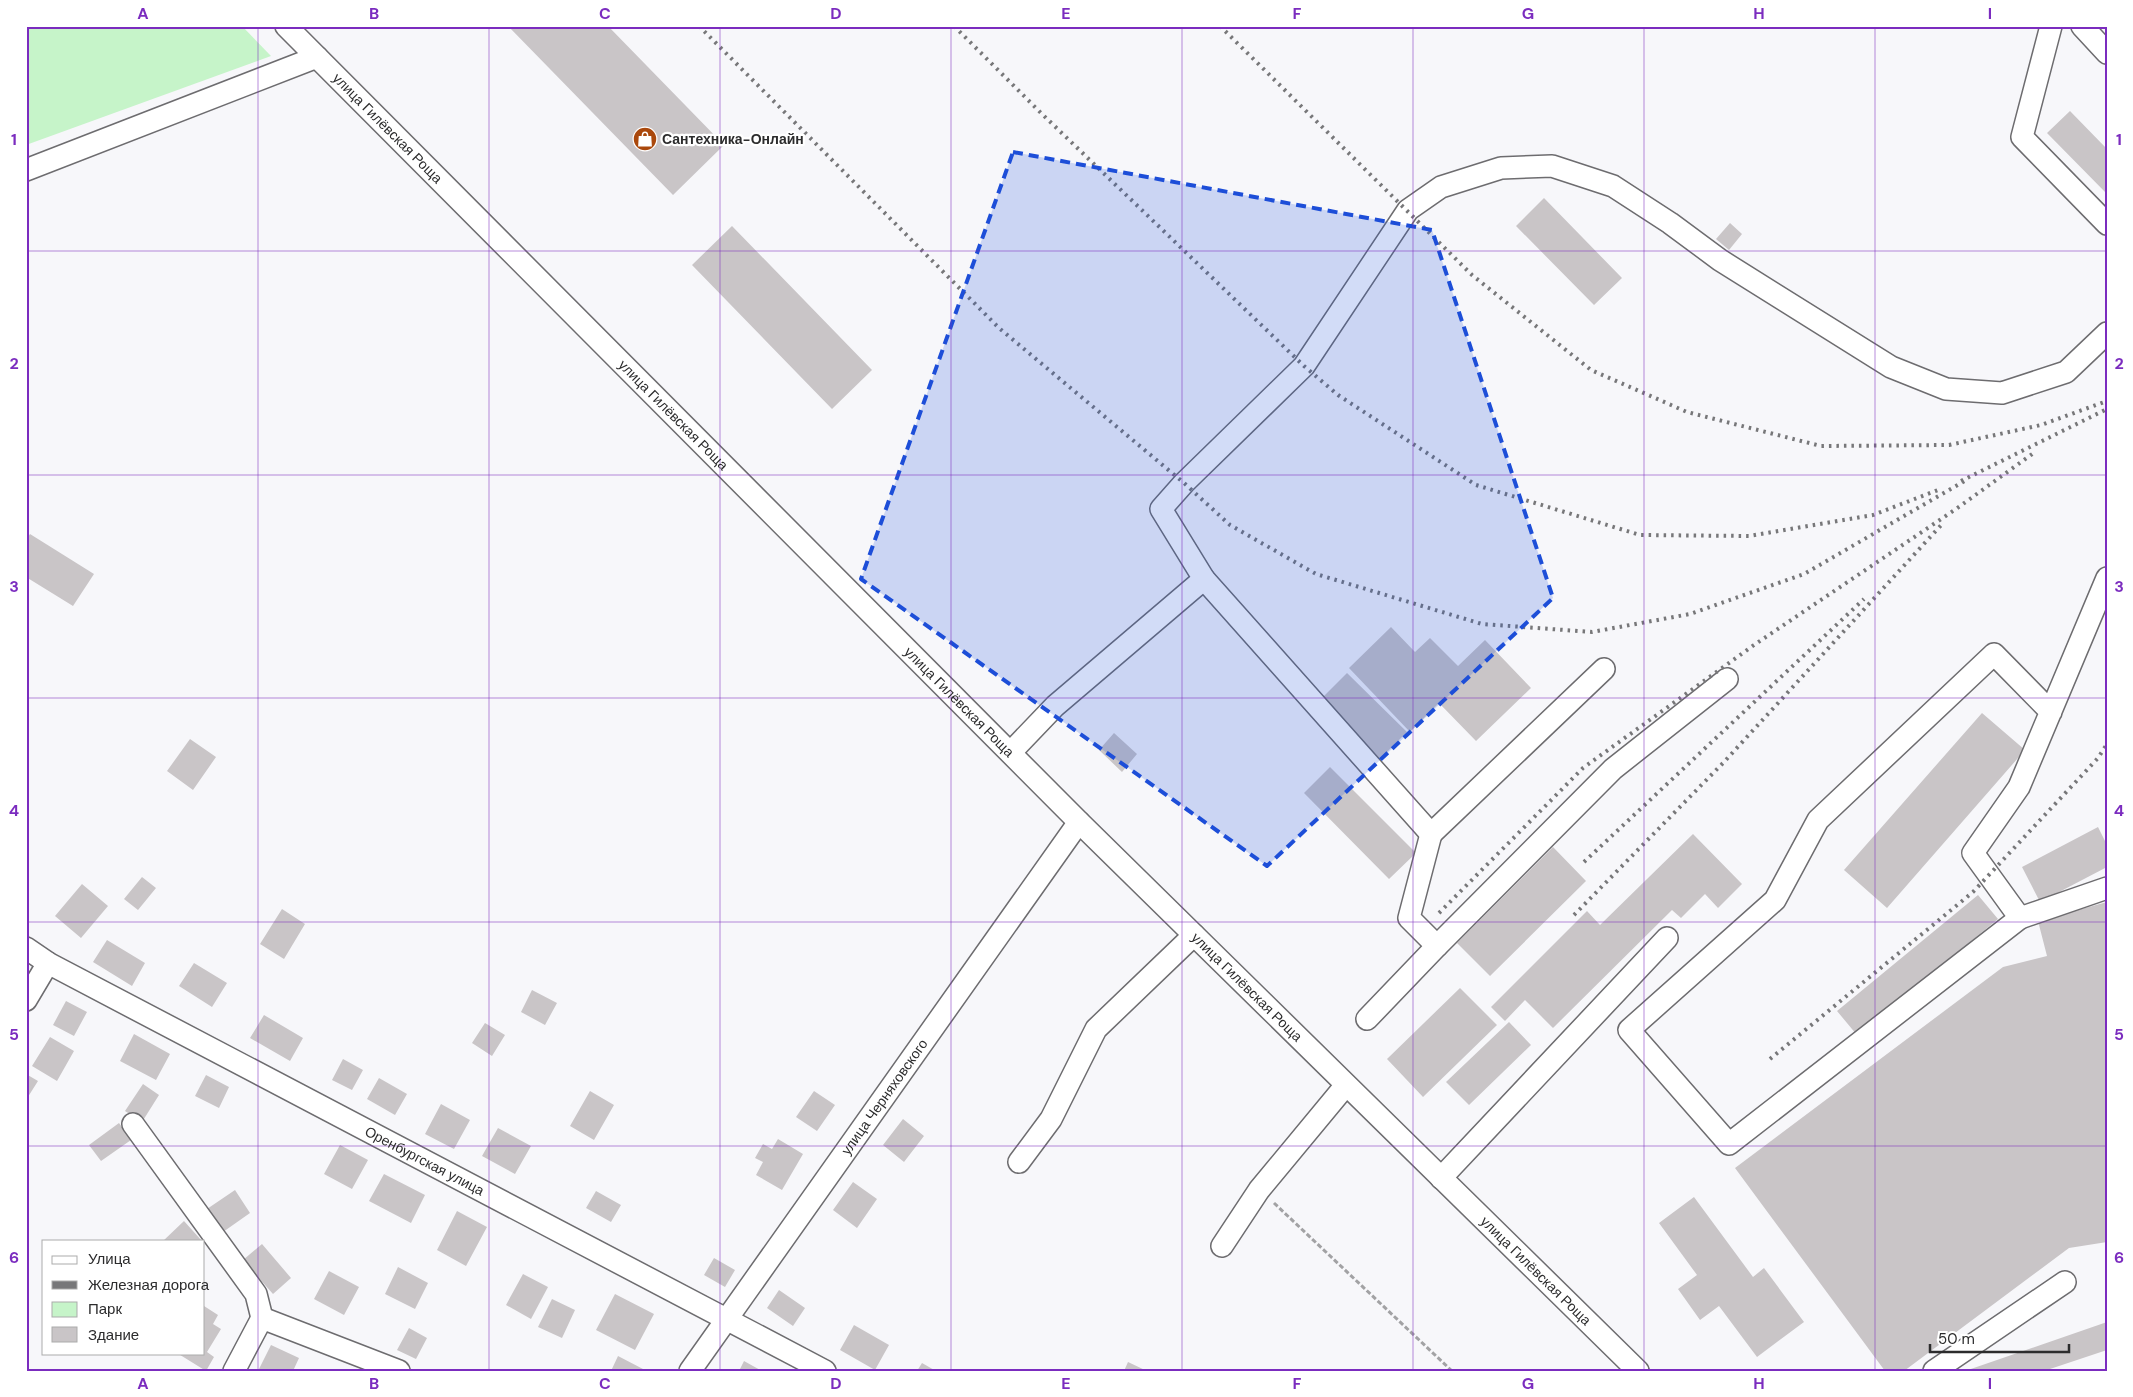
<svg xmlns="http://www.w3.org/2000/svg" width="2133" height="1397" font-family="'DM Sans',sans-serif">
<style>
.green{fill:#c6f4c9}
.building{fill:#c9c5c7}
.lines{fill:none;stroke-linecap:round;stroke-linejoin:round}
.minor-casing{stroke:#6d6c6f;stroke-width:24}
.path{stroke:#a2a2a4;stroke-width:3;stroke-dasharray:5 2.5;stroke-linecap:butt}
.minor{stroke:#fff;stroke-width:21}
.rail{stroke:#777779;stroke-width:4;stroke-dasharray:2.5 5;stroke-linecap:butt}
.marked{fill:#1d4ed8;fill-opacity:0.2;stroke:#1d4ed8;stroke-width:4;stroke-dasharray:10 6;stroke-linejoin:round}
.grid{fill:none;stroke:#7b2cbf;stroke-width:1;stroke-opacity:0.55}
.labels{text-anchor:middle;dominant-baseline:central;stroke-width:4.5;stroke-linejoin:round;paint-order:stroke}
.street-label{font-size:14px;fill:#2c2c2d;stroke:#fff}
.poi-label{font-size:14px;font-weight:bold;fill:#2c2c2d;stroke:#fff;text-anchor:start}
.neatline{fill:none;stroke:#7b2cbf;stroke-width:2}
.grid-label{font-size:16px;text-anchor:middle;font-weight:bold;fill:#7b2cbf}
</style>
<rect width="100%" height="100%" fill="#f7f7fa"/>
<!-- green -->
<path class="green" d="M26,26H242L271,56L26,145Z"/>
<!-- building -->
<path class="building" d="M508,26H608L724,145L673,195Z
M2070,111L2107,149V194L2047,133Z
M1544,198L1622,278L1594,305L1516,226Z
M1730,223L1742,234L1729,250L1716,239Z
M732,226L872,370L832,409L692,265Z
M30,534L94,574L73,606L26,577V540Z
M1391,627L1415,652L1430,638L1458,666L1485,640L1531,688L1476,741L1439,703L1410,732L1349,668Z
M1347,673L1407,732L1379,760L1319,701Z
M1982,713L2025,750L1887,908L1844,870Z
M1114,733L1137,754L1122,772L1099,750Z
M190,739L216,757L193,790L167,771Z
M1330,767L1416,853L1389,879L1304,793Z
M2098,827L2107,845V867L2040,902L2022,867Z
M1693,834L1742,884L1718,908L1705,894L1681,918L1672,910L1553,1028L1525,1000L1505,1021L1491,1007L1587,911L1600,925Z
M1553,847L1586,881L1490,976L1457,943Z
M142,877L156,888L138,910L124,899Z
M82,884L108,906L81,938L55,916Z
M1978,895L1998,919L1857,1035L1837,1011Z
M2107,902V1242L2069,1248L1904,1371H1885L1735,1168L2003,967L2047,956L2038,921Z
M282,909L305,924L284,959L260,944Z
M107,940L145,963L132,986L93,962Z
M194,963L227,983L212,1007L179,986Z
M1460,988L1497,1025L1423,1097L1387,1059Z
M532,990L557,1003L545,1025L521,1012Z
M66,1001L87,1012L74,1036L53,1025Z
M264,1015L303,1038L290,1061L250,1038Z
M1509,1022L1531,1045L1469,1105L1446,1082Z
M485,1023L505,1035L492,1056L472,1043Z
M134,1034L170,1054L156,1080L120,1061Z
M50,1037L74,1051L57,1081L32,1066Z
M343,1059L363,1070L352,1090L332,1080Z
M26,1074L38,1081L26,1100Z
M206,1075L229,1087L219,1108L195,1096Z
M379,1078L407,1094L395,1115L367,1099Z
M143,1084L159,1095L142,1122L125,1111Z
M590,1091L614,1105L594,1140L570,1126Z
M814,1091L835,1105L817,1131L796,1117Z
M441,1104L470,1120L454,1149L425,1134Z
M903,1119L924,1136L904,1162L883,1145Z
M119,1123L131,1140L101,1161L89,1145Z
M498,1128L531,1146L515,1174L482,1156Z
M778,1139L803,1154L782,1190L756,1175L763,1162L755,1158L763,1144L772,1149Z
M340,1145L368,1160L352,1189L324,1174Z
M384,1174L425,1195L411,1223L369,1201Z
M853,1182L877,1199L857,1228L833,1210Z
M235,1190L250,1213L223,1232L207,1209Z
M596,1191L621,1205L611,1222L586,1208Z
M1694,1197L1753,1277L1764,1268L1804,1322L1757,1357L1719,1306L1700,1320L1678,1289L1697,1275L1659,1223Z
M457,1211L487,1227L466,1266L437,1250Z
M184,1221L202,1241H163Z
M262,1244L291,1278L273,1294L243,1260Z
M714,1258L735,1270L725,1287L704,1275Z
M398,1267L428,1283L415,1309L385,1294Z
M329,1271L359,1287L344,1315L314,1299Z
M523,1274L548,1287L531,1319L506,1305Z
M779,1290L805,1308L793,1326L767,1308Z
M615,1294L654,1314L635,1350L596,1330Z
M552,1299L575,1310L562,1338L538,1327Z
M204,1306L218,1315L213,1324L221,1329L207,1352L214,1357L206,1371L177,1353H204Z
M2107,1322V1350L2044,1371H1965Z
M854,1325L889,1345L875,1370L840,1350Z
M409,1328L427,1338L416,1359L397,1350Z
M271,1345L299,1358L293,1371H258Z
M618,1356L643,1369L642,1371H611Z
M744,1361L762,1371H739Z
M1128,1362L1147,1371H1124Z
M922,1363L936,1371H917Z"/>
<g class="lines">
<!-- minor casing -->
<g class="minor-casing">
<g id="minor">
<path id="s1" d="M286,26L1079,822L1638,1371"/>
<path d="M2051,26L2022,137L2107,224"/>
<path d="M2082,26L2107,53"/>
<path d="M26,170L317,57"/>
<path d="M1204,579L1431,834L1604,669"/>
<path d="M2051,712L1994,654L1818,820L1775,900L1629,1030L1729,1144L2020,918L1973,853L2019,787L2107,578"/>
<path d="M1011,752L1055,706L1204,579L1161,509L1184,483L1304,366L1408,210L1441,187L1501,168L1552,166L1613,186L1670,223L1720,260L1891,367L1946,389L2002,393L2066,372L2107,333"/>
<path d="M1431,834L1409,918L1437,946L1613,769L1727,679"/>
<path d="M2020,918L2107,888"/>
<path id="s2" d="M26,948L48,963L825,1371"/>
<path d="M26,1000L48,963"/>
<path d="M1367,1019L1437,946"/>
<path d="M133,1124L256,1294L262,1318"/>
<path d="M1019,1162L1051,1119L1096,1029L1194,935"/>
<path d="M1441,1178L1667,938"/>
<path d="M1222,1246L1259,1190L1346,1085"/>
<path d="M234,1371L262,1318L399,1371"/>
<path id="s3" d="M690,1371L1079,822"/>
<path d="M1934,1371L2065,1282"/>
</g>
</g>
<!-- path -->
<path class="path" d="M1274,1203L1452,1371"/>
<!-- minor -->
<use href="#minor" class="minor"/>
<!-- rail -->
<path class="rail" d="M699,26L999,328L1184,483L1230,525L1316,574L1482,624L1592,632L1690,614L1804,574L1968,479
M954,26L1042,114L1304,366L1338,395L1476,485L1640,535L1749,536L1873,515L1938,490
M1220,26L1472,275L1591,370L1687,412L1821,446L1949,445L2041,425L2107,401
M1961,481L2107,409
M1584,862L1864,599
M1439,913L1583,768L1754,645L1956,509L2035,452
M1574,915L1724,762L1944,522
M1770,1059L1973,892L2098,758L2107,744"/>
</g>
<!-- marked area -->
<path class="marked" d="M1013,152L1432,230L1553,598L1267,866L861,579Z"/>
<!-- grid -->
<path class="grid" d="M258,26V1371M489,26V1371M720,26V1371M951,26V1371M1182,26V1371M1413,26V1371M1644,26V1371M1875,26V1371M26,251H2107M26,475H2107M26,698H2107M26,922H2107M26,1146H2107"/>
<!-- icons -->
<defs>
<g id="shop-disc" transform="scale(1.25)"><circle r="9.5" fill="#aa480c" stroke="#fff"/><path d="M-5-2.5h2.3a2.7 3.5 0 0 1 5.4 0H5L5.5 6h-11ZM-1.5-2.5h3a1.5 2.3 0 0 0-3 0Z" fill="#fff"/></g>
</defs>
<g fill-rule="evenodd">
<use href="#shop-disc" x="645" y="139"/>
</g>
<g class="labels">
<!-- street labels -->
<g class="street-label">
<text stroke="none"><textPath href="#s1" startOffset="144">улица Гилёвская Роща</textPath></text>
<text stroke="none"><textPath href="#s1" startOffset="549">улица Гилёвская Роща</textPath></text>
<text stroke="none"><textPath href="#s1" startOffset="954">улица Гилёвская Роща</textPath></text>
<text stroke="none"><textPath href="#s1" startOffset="1359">улица Гилёвская Роща</textPath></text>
<text stroke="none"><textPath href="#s3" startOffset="336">улица Черняховского</textPath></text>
<text stroke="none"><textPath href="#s2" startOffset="452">Оренбургская улица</textPath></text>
<text stroke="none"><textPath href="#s1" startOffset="1764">улица Гилёвская Роща</textPath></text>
</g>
<!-- poi labels -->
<g class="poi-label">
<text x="662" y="139">Сантехника-Онлайн</text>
</g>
</g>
<!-- border -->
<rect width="2133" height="1397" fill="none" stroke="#ffffff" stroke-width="55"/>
<!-- legend -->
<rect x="42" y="1240" width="162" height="115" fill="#ffffff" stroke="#ababab"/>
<rect x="52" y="1256" width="25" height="8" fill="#ffffff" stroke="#ababab"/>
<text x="88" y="1264" font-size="15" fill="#2c2c2d">Улица</text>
<rect x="52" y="1281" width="25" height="8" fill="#777779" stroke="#ababab"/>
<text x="88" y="1290" font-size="15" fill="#2c2c2d">Железная дорога</text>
<rect x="52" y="1302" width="25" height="15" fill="#c6f4c9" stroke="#ababab"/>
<text x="88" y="1314" font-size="15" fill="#2c2c2d">Парк</text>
<rect x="52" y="1327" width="25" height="15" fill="#c9c5c7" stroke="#ababab"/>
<text x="88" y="1340" font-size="15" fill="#2c2c2d">Здание</text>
<!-- scale -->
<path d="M1930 1344v8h139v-8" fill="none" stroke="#2c2c2d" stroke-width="2.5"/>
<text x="1938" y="1344" font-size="15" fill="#2c2c2d" stroke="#ffffff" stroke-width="4" paint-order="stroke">50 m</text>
<rect x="28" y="28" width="2078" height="1342" class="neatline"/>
<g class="grid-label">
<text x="143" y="19">A</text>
<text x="374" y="19">B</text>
<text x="605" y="19">C</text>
<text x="836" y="19">D</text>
<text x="1066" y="19">E</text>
<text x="1297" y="19">F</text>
<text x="1528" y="19">G</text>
<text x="1759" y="19">H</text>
<text x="1990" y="19">I</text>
<text x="14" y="145">1</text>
<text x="2119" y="145">1</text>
<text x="14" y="369">2</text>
<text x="2119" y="369">2</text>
<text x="14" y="592">3</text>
<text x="2119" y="592">3</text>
<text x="14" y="816">4</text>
<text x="2119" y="816">4</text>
<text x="14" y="1040">5</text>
<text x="2119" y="1040">5</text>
<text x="14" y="1263">6</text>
<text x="2119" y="1263">6</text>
<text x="143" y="1389">A</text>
<text x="374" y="1389">B</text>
<text x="605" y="1389">C</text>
<text x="836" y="1389">D</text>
<text x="1066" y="1389">E</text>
<text x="1297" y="1389">F</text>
<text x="1528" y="1389">G</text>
<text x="1759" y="1389">H</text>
<text x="1990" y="1389">I</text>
</g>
</svg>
